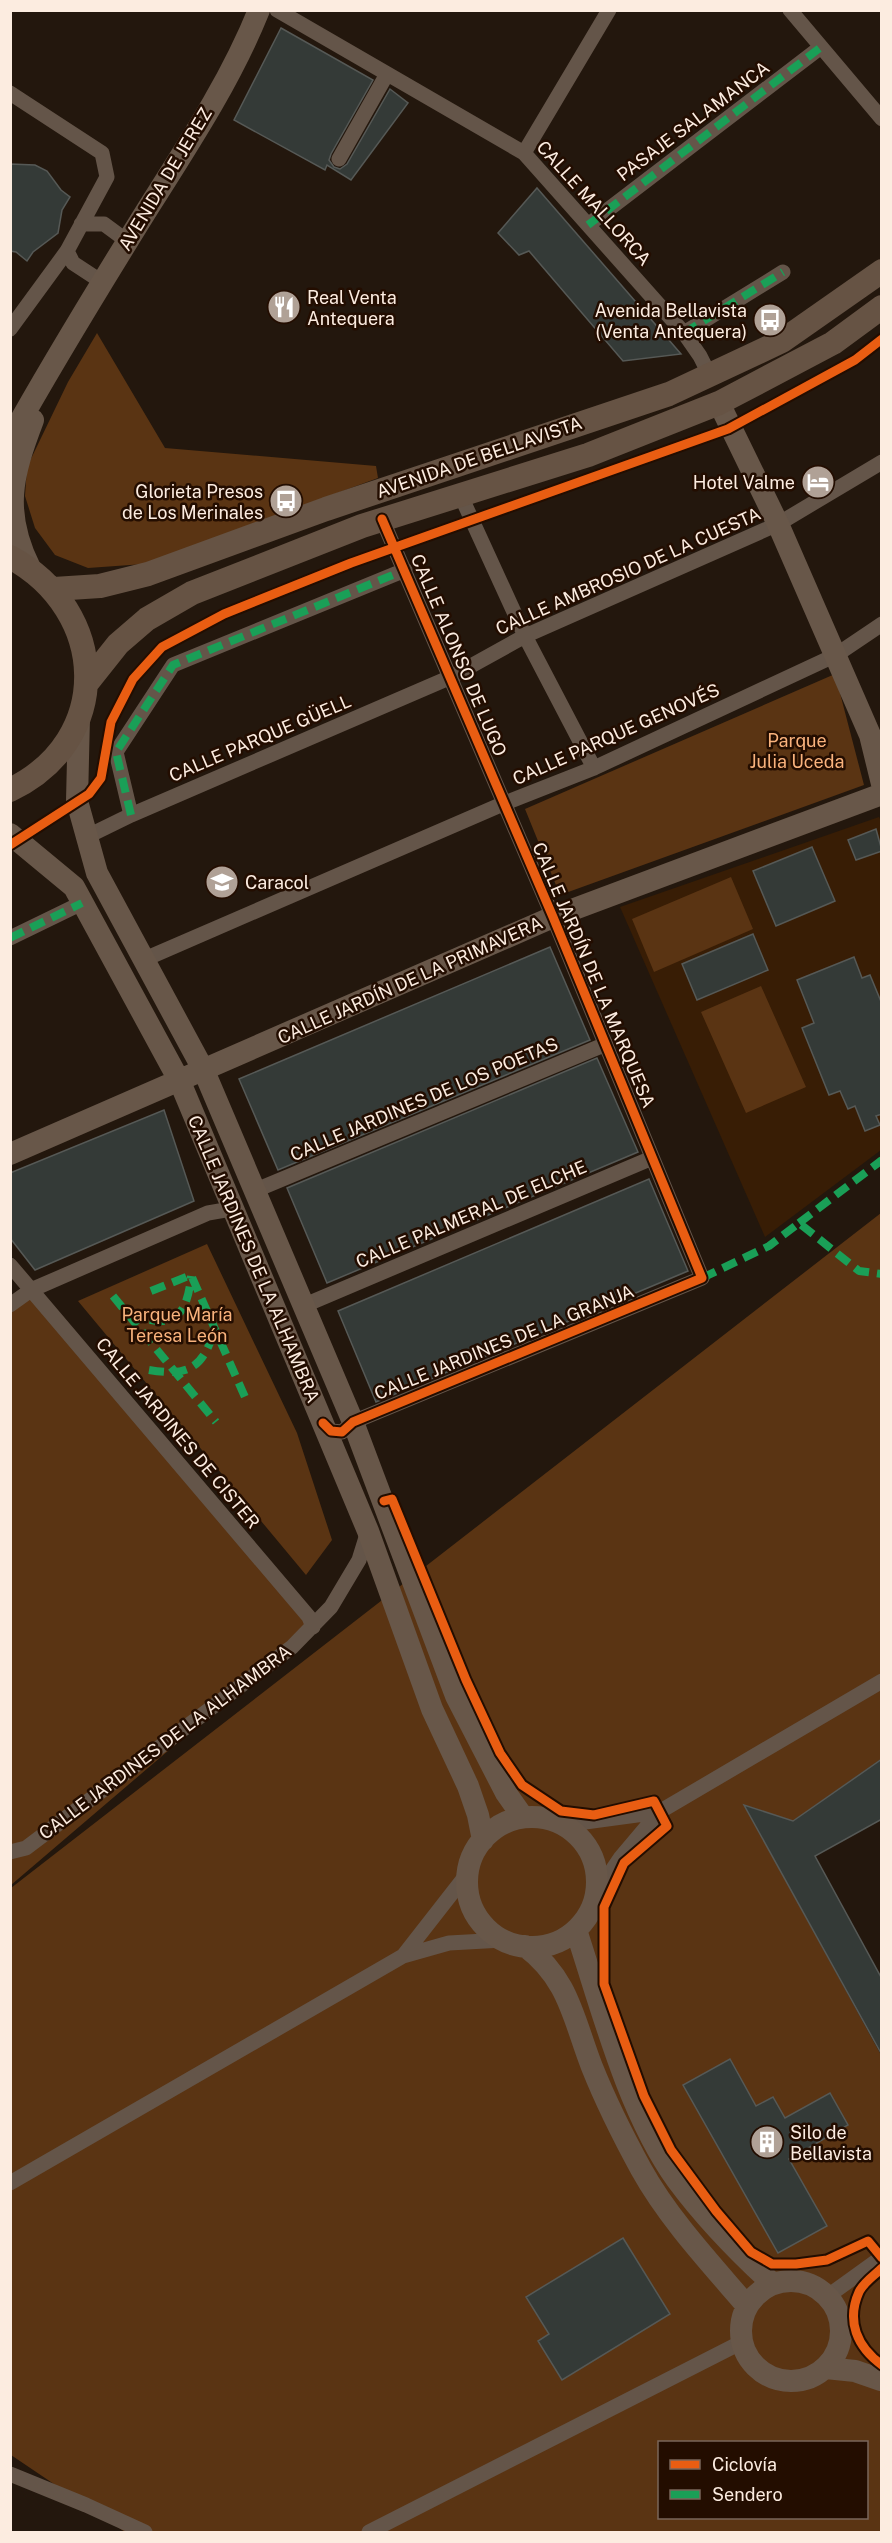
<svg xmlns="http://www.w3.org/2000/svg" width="892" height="2543" font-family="'Public Sans',sans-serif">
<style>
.built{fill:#381d05}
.green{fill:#5a3413;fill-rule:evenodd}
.building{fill:#343a37;stroke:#565956;stroke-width:1.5}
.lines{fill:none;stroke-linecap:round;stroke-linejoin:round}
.street{stroke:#645549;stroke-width:15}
.secondary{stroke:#685749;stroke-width:22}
.primary{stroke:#665344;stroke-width:24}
.quiet{stroke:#1a9f57;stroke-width:8;stroke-dasharray:15 8;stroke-linecap:butt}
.cycleway-casing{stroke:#230d00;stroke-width:13}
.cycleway{stroke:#e95d12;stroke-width:9}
.labels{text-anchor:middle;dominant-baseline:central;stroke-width:5;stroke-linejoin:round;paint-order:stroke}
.street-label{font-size:18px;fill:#fcece0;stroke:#230d00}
.poi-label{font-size:18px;fill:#fcece0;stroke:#230d00;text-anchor:start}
.park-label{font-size:18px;fill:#f9b27c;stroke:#230d00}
</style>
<rect width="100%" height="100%" fill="#23170d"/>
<!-- built -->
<path class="built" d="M879,817L882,823L881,1150L765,1237L620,907Z"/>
<!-- green -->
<path class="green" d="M97,333L165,448L376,466L378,478L144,564L88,568L55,555L35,528L25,496L27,467L68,382Z
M835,674L864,785L560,895L525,809Z
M731,877L753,929L654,972L632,919Z
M761,986L806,1087L746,1113L701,1012Z
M881,1213V1759L793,1821L745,1806L881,2055V2532H125L11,2455V1888ZM660,2442H866V2518H660Z
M207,1244L297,1433L332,1540L306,1575L78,1301Z
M31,1290L313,1627L11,1885L10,1305Z"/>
<!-- building -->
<path class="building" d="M281,28L373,80L331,154L329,160L334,167L340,169L347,164L390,89L408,103L351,180L327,165L325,170L234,120Z
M10,164L35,165L47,171L61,190L70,197L62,210L58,233L33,252L27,261L16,252L10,251Z
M537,188L681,354L623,361L529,251L519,255L498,233Z
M876,829L882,851L856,860L848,840Z
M812,847L835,901L776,926L753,871Z
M753,934L768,970L697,1000L682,964Z
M550,947L590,1040L278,1170L239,1079Z
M854,957L862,978L870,975L882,1004V1114L876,1116L880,1125L865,1131L855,1106L848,1109L840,1091L829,1095L802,1028L814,1023L797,980Z
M597,1058L638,1152L327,1283L287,1188Z
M164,1110L194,1201L35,1270L10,1238V1173Z
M649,1179L688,1271L376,1402L338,1311Z
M882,1759V1819L815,1856L882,1979V2055L744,1805L793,1821Z
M730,2059L756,2106L773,2097L785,2118L830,2093L848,2125L789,2159L827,2226L778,2253L683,2085Z
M623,2238L670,2314L562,2380L538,2341L549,2334L526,2297Z"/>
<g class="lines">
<!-- street -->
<path class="street" d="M277,10L524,153L684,333L700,356L710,376
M790,10L882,119
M10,93L102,153L107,177L67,251L10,329
M524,153L609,10
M339,159L387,74
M81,224H104L127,241
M588,225L821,47
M67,251L73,263L102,282
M684,333L783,272
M460,494L525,636L594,768
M131,815L116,752L173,665L405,570
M86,837L131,815L451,677L525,636L778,524L882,462
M10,938L82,903
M145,959L505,803L594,768L836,655L882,624
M256,1190L606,1044
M10,1265L309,1617L313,1627
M10,1305L31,1290L208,1213L231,1209
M305,1305L652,1158
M323,1423L331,1431L342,1432L353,1422L702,1278L553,917L382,519
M563,1825L659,1812
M10,1852L26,1848L292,1647L331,1607L359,1560L368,1531
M596,1894L621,1857L659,1812L882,1681
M403,1956L467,1874
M10,2183L403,1956L449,1943L503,1940
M828,2296L882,2257
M10,2474L86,2505L145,2532
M369,2532L742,2342"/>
<!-- secondary -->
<path class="secondary" d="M719,403L778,524L870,735L882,784
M10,439C53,362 99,287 145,213C186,148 230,82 259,10
M30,568C2,512 12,475 33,420
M79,717L77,801L97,873L204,1071L353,1422L456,1696L506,1793L523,1817
M10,834L74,887L180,1082L368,1531L432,1709L468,1786L478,1815L483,1840
M10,1154L553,917L882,794
M467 1882a65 65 0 1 1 130 0a65 65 0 1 1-130 0Z
M576,1930C602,2009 628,2112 677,2180C705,2218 738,2252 773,2284
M525,1946C569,1979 573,2018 592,2067C606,2102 623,2136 641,2169C668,2218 711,2264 747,2306
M741 2331a50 50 0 1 1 100 0a50 50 0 1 1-100 0Z
M826,2368L855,2371L881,2380"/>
<!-- primary -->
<path class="primary" d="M10,557C109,611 114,740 10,790
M54,589L100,586L148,574L326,509L669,394L782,341L882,271
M87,683L118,644L147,619L192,593L362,526L588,455L719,403L833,343L882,307"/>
<!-- quiet -->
<path class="quiet" d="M588,225L821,47
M684,333L783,272
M131,815L116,752L173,665L405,570
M10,938L82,903
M799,1223L882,1160
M702,1278L769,1246L799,1223L859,1271L882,1274
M151,1291L191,1275L245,1397
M113,1296L216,1422
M128,1312C169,1331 187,1321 191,1276
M149,1370C190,1377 203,1367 215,1329"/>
<!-- cycleway casing -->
<g class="cycleway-casing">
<path id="cycleway" d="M10,845L89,794L101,778L111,722L133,679L162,647L224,614L351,563L728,429L855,360L882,339
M323,1423L331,1431L342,1432L353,1422L702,1278L553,917L382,519
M384,1501L392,1499L466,1680L500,1753L522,1785L561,1811L594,1815L654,1801L667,1826L624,1863L604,1907V1984L644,2096L671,2150L716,2211L751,2252L772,2264H796L827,2260L868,2241L882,2258
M882,2268C875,2275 863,2283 859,2292C846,2321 857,2347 882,2365"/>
</g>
<!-- cycleway -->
<use href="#cycleway" class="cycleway"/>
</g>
<!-- icons -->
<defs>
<g id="restaurant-disc" transform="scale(1.725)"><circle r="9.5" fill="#b0a196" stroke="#230d00"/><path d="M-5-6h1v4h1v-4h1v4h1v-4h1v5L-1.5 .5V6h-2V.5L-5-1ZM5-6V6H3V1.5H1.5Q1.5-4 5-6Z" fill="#fff"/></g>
<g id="bus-disc" transform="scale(1.725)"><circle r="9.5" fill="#b0a196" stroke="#230d00"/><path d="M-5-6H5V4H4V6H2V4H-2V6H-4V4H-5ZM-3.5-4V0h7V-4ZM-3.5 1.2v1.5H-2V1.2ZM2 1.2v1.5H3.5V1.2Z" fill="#fff"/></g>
<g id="hotel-disc" transform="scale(1.725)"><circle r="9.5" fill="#b0a196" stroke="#230d00"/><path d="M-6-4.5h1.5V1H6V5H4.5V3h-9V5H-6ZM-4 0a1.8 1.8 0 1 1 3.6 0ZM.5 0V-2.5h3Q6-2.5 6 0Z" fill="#fff"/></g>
<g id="school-disc" transform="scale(1.725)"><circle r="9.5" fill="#b0a196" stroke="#230d00"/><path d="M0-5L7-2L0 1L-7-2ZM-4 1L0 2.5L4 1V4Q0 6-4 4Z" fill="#fff"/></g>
<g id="building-disc" transform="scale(1.725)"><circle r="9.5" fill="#b0a196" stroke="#230d00"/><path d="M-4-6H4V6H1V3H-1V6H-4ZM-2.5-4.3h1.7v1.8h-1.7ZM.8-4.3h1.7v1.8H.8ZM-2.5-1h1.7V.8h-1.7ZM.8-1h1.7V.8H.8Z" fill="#fff"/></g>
</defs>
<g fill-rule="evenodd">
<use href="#restaurant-disc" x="284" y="307"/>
<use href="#bus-disc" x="770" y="320"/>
<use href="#hotel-disc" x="818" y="482"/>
<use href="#bus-disc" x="286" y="501"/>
<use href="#school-disc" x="222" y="882"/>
<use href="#building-disc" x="767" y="2142"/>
</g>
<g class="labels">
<!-- street labels -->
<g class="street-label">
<text transform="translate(693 121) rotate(-37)">PASAJE SALAMANCA</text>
<text transform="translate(165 179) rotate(-59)">AVENIDA DE JEREZ</text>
<text transform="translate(594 203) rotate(48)">CALLE MALLORCA</text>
<text transform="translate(479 457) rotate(-19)">AVENIDA DE BELLAVISTA</text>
<text transform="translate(628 571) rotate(-24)">CALLE AMBROSIO DE LA CUESTA</text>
<text transform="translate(459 655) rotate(67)">CALLE ALONSO DE LUGO</text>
<text transform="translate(616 734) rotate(-24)">CALLE PARQUE GENOVÉS</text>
<text transform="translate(260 738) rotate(-23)">CALLE PARQUE GÜELL</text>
<text transform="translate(594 975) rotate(67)">CALLE JARDÍN DE LA MARQUESA</text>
<text transform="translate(410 980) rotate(-24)">CALLE JARDÍN DE LA PRIMAVERA</text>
<text transform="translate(424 1099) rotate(-23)">CALLE JARDINES DE LOS POETAS</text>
<text transform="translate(471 1214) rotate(-23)">CALLE PALMERAL DE ELCHE</text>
<text transform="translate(254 1259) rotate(67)">CALLE JARDINES DE LA ALHAMBRA</text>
<text transform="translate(504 1342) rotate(-22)">CALLE JARDINES DE LA GRANJA</text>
<text transform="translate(178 1433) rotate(50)">CALLE JARDINES DE CISTER</text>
<text transform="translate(165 1742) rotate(-37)">CALLE JARDINES DE LA ALHAMBRA</text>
</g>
<!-- poi labels -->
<g class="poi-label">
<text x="307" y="297">Real Venta<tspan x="307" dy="21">Antequera</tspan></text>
<text x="747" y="310" text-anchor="end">Avenida Bellavista<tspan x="747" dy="21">(Venta Antequera)</tspan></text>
<text x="795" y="482" text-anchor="end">Hotel Valme</text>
<text x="263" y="491" text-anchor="end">Glorieta Presos<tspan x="263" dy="21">de Los Merinales</tspan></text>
<text x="245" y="882">Caracol</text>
<text x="790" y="2132">Silo de<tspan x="790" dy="21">Bellavista</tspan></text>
</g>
<!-- park labels -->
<g class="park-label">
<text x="797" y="740">Parque<tspan x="797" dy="21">Julia Uceda</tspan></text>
<text x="177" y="1314">Parque María<tspan x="177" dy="21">Teresa León</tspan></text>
</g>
</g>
<!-- border -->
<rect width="892" height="2543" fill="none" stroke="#fcece0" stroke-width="24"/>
<!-- legend -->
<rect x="658" y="2441" width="210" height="78" fill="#230d00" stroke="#7a665a" stroke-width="1.5"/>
<rect x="670" y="2460" width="30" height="9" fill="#e95d12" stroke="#7a665a" stroke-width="1.5"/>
<text x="712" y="2471" font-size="18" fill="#fcece0">Ciclovía</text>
<rect x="670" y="2490" width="30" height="9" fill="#1a9f57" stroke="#7a665a" stroke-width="1.5"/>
<text x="712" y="2501" font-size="18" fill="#fcece0">Sendero</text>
</svg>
